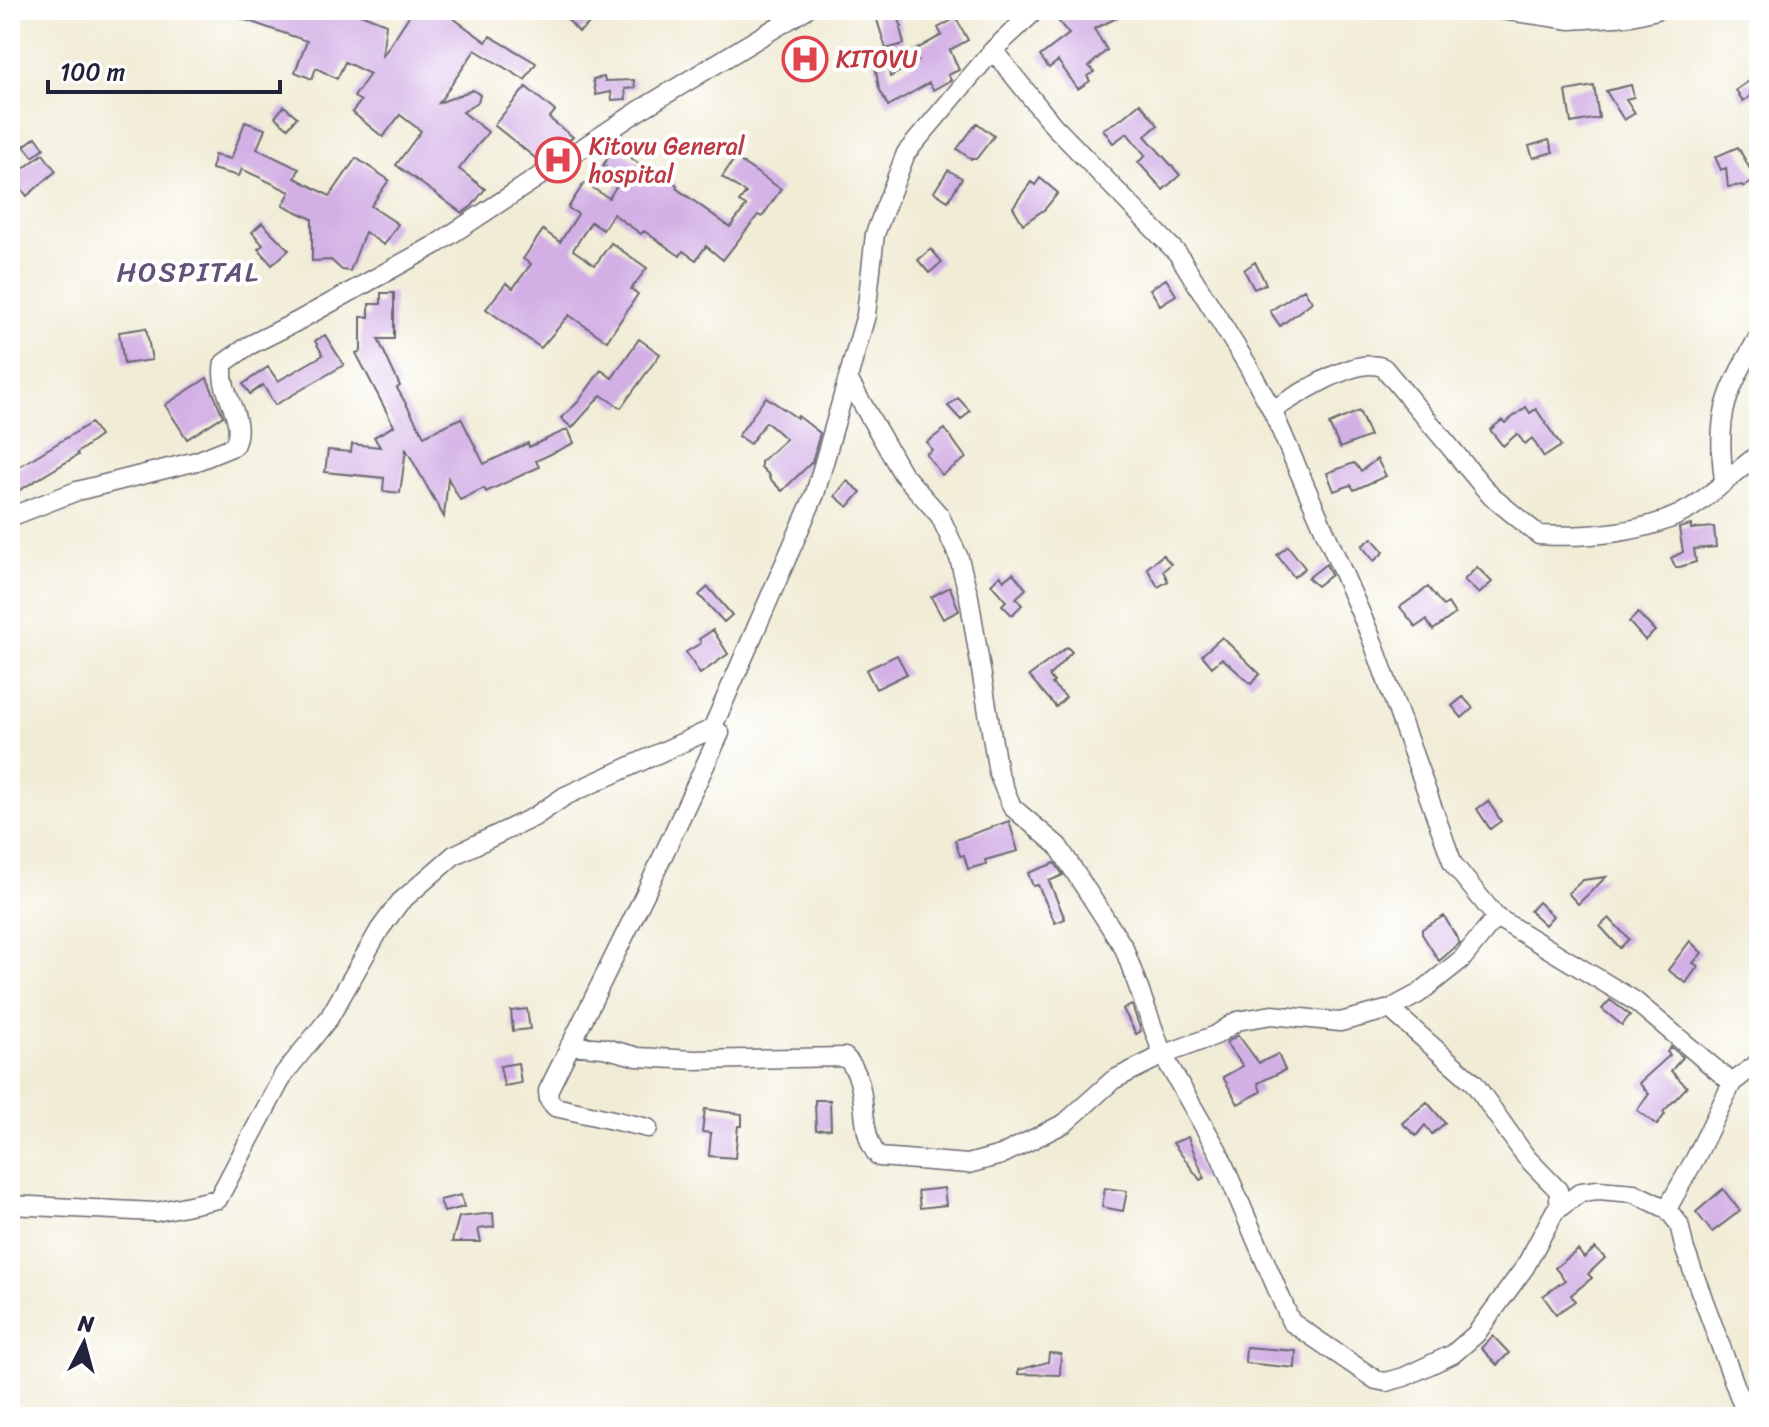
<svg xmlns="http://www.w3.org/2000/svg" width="1769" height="1427" font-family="Sriracha,sans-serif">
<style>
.building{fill:#d2afe5}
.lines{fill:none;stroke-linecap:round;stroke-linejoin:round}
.street-casing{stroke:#6a6971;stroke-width:21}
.street{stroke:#fff;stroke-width:18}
.labels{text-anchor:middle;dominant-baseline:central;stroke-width:8;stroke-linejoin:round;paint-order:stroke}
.health-label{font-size:24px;fill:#be3a42;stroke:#fff;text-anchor:start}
.quarter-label{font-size:28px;letter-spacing:2px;fill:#605376;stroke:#fff}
</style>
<rect width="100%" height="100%" fill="#fff"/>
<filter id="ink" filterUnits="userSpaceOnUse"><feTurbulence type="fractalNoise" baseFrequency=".0125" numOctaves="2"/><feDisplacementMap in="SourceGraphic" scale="16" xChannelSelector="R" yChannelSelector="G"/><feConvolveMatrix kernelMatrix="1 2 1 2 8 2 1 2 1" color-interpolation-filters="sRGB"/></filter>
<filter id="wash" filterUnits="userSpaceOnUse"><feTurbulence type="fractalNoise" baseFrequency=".006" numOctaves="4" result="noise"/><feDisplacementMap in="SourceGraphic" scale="32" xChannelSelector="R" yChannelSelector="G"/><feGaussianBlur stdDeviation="1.8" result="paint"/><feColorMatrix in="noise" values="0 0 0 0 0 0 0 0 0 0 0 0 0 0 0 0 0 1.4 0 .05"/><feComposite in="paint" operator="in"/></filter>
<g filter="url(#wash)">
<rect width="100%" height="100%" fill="#f1ecd6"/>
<g id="blocks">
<!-- building -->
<path class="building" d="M223,10H262L288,19L292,10H350L386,24L382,57L413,10H442L486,42L490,36L536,63L525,80L475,50L439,103L473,90L480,95L478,102L463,112L488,132L459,169L485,189L472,206L462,213L396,165L421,131L400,115L383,137L352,112L361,101L354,97L370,74L345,62L337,79L316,68L312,79L295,72L307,41L222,12Z
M559,10H605L579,32Z
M874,10H895L902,27L900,28L904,44L886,49Z
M1075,10H1133L1094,29L1107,50L1089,66L1094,72L1087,76L1090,81L1078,89L1058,61L1049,68L1040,56L1069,34L1059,22Z
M956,18L968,40L950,50L959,70L948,75L951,80L933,90L929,83L888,106L879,88L874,60L887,58L890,77L919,61L913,51L942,35L938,28Z
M604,77L605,81L634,80L635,88L625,89L626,99L612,100L611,92L596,95L593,79Z
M1749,81L1757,92L1743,101L1736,90Z
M1631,85L1634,97L1626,99L1635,113L1624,120L1606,91Z
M1594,86L1599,118L1571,123L1566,91Z
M526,87L555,111L549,118L573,137L550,155L546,152L539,161L494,125Z
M1140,103L1158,125L1145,136L1180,175L1163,190L1138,162L1146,156L1127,133L1113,143L1103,129L1121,119Z
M284,106L297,117L288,128L275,117Z
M245,122L265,129L257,149L299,169L295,178L330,196L356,158L389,180L371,206L398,224L384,245L365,232L350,271L342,270L331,260L312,261V219L283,205L290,192L242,169L239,176L212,169L214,155L231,159Z
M977,123L994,136L976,159H971L957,149Z
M36,137L44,148L33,157L24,146Z
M1549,140L1553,152L1533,158L1529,146Z
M616,147L660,179L663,175L677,185L676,188L730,227L746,206L739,202L746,193L722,177L735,158L781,189L762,217L758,215L723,260L706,246L696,260L683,251L680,256L644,231L641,234L613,214L603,230L591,222L573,250L595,265L611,243L647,268L631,289L638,294L607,341L569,315L541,348L486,309L506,283L513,288L531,264L523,259L543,230L560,242L578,214L568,208L584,183L609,198L621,179L603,165Z
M1738,147L1756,180L1743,187L1742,185L1728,187L1726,168L1721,170L1715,157Z
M43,154L56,171L27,196L12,177Z
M948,170L962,178L948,201L934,192Z
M1040,178L1058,193L1045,209L1023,224L1013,207L1031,182L1035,185Z
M262,223L289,250L272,265L258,249L263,245L252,232Z
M931,249L942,262L929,273L918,260Z
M1255,262L1266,284L1254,289L1244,270Z
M1166,279L1176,295L1160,305L1150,289Z
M1304,289L1312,302L1280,326L1270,311Z
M381,293H394V339H378L400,386L397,388L424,436L461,418L484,464L528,443L529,447L568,429L574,443L536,461L539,467L486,492L484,488L460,500L448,478L444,517L406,449L400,493L383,491L384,478L325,472L328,450L351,452L352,444L380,447L374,437L394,426L356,353L361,351V317H369V304H381Z
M146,328L152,360L124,364L119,332Z
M325,335L344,365L275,405L263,385L250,394L243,384L268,367L278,381L323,355L315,341Z
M639,339L660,354L621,408L601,395L572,428L561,418L578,402L601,370L612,378Z
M207,378L223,416L187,439L165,405Z
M766,397L797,418L798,416L820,433L812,462L782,491L769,478L770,476L761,467V462L786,439L766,422L750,444L738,436Z
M958,398L970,411L961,420L948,406Z
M1526,407L1530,413L1536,409L1561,446L1544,457L1532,438L1525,444L1517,434L1503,446L1490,430L1502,420L1505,423Z
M1359,411L1370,436L1340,448L1329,424Z
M91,423L100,436L77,453L78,455L10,496V472Z
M945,429L966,458L942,475L926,454L932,450L927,442Z
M1377,459L1386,476L1354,490L1351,485L1334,491L1327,473L1354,463L1361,471Z
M847,481L861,492L848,507L835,496Z
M1691,525V529L1714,527L1716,547L1694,549L1696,562L1676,568L1671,558L1683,552L1679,528Z
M1372,538L1384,552L1374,561L1362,546Z
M1288,546L1305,568L1294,577L1277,555Z
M1163,555L1171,564L1163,571L1168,581L1158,587L1147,568Z
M1326,564L1331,575L1317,586L1308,578Z
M1477,567L1492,582L1479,594L1464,580Z
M1013,573L1026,589L1016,598L1022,605L1012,615L1002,605L1006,601L991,584L1000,575L1004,580Z
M708,587L732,615L724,622L699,595Z
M950,587L959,611L943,619L931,597Z
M1428,587L1443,606L1448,603L1455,614L1433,630L1426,620L1416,627L1400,607Z
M1638,613L1655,631L1645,640L1629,622Z
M713,630L728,654L700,674L686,652L701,643L699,639Z
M1222,637L1260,674L1251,684L1222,658L1212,667L1202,655Z
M1067,647L1072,652L1049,676L1054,682L1052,684L1066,697L1056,707L1029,676Z
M897,655L907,674L876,689L866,670Z
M1463,697L1473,708L1462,718L1452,706Z
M1488,801L1501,821L1490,829L1477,809Z
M1009,821L1018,851L985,860L986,864L968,869L964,855L960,856L955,840Z
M1055,863L1063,875L1049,881L1065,919L1055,923L1038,885L1033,886L1028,873Z
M1606,877L1578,904L1568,893L1583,880Z
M1538,902L1553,916L1545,925L1530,911Z
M1444,916L1460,943L1439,961L1422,934V929Z
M1609,918L1629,939L1620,948L1600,926Z
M1690,941L1702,953L1693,963L1698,966L1686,983L1668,970Z
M1610,1000L1630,1015L1622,1025L1602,1009Z
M1132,1005L1141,1031L1136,1034L1123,1009Z
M527,1009L530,1029L513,1031L511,1011Z
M1238,1035L1259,1063L1278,1054L1285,1070L1258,1083L1261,1092L1238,1104L1223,1077L1243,1066L1226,1043Z
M1671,1047L1683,1057L1671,1071L1687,1087L1663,1112L1665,1114L1657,1125L1637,1110L1649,1094L1639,1083L1670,1055L1667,1052Z
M518,1063L521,1083L504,1086L500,1066Z
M815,1100H830L831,1129L816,1130Z
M1427,1102L1445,1123L1432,1134L1425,1125L1416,1136L1402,1123Z
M705,1109L742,1114V1126H738L735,1158L709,1156L711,1133L702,1132Z
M1188,1137L1204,1178L1200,1180L1173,1143Z
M944,1188L946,1205L920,1208L918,1191Z
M1105,1188L1127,1191L1123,1211L1102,1207Z
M1723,1189L1740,1211L1712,1232L1696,1212Z
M461,1195L464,1207L444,1212L440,1200Z
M493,1213L494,1227L478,1229L481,1242H452L459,1217Z
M1595,1248L1605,1258L1588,1274L1592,1278L1571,1295L1575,1301L1556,1314L1543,1296L1565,1280L1555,1268L1578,1250L1584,1258Z
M1493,1336L1509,1353L1497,1365L1481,1348Z
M1246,1347L1296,1351L1295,1368L1245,1363Z
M1049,1353L1061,1354L1060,1375L1018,1374V1370L1048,1362Z"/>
</g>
</g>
<g filter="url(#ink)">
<use href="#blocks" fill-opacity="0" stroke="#6a6971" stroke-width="2"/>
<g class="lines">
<!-- street casing -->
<g class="street-casing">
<path id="street" d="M1501,10L1571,20L1631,16L1657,10
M993,50L1053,125L1178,254L1247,364L1272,410L1371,637L1453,864L1496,917L1635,1001L1732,1083
M848,379L902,473L940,516L959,558L969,597L998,773L1012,807L1058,846L1124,948L1163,1055L1218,1151L1291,1322L1376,1380L1386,1382L1404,1377L1453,1354L1476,1334L1525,1267L1555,1211L1581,1192L1598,1190L1634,1193L1667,1209
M1272,410C1297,396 1357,354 1384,368L1491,496L1539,535C1585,538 1651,533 1691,508C1714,493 1736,471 1759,454
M1724,480C1715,413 1727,392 1759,336
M10,517L77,491L197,461L234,446C248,417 217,393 224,363L248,346L296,322L435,245L640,110L805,10
M1390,1009L1474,1083L1526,1157L1558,1190L1560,1208
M570,1045L604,1048L638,1057L695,1060L845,1057C873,1083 855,1131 879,1157L968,1164L1001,1155L1065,1123L1113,1080L1163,1055L1216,1035L1237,1021L1272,1015L1340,1022L1390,1009L1418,994L1462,959L1496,917
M648,1128L555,1107L549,1100L548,1091L646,892L720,733L712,729L815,494L866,315L875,234L906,153L993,50L1036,10
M10,1205L156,1212L218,1199L284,1074L329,1018L380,929L400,902L454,855L534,817L565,796L712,729
M1747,1417L1685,1250L1679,1224L1667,1209L1696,1157L1732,1083L1759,1062"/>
</g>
<!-- street -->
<use href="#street" class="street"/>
</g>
</g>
<!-- icons -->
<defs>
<g id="hospital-ring" transform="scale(2.3)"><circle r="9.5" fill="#fff" stroke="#e0444e" stroke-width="1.5"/><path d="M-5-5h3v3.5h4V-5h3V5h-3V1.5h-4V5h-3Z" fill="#e0444e"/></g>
</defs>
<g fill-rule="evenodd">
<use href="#hospital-ring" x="805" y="59"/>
<use href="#hospital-ring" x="558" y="160"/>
</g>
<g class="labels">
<!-- health labels -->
<g class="health-label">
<text x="836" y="59">KITOVU</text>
<text x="589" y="146">Kitovu General<tspan x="589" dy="28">hospital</tspan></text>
</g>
<!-- quarter labels -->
<g class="quarter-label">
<text x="188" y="271">HOSPITAL</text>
</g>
</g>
<!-- margin -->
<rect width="1769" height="1427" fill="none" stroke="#fff" stroke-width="40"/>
<!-- north arrow -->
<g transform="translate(84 1343) rotate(6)" stroke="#ffffff" stroke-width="6" paint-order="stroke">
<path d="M0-6L14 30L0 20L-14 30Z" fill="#22223b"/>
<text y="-12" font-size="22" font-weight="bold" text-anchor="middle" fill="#22223b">N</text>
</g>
<!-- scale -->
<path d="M48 80v12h232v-12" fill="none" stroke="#22223b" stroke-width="4"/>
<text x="60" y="80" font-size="24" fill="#22223b" stroke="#ffffff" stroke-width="6" paint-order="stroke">100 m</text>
</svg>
